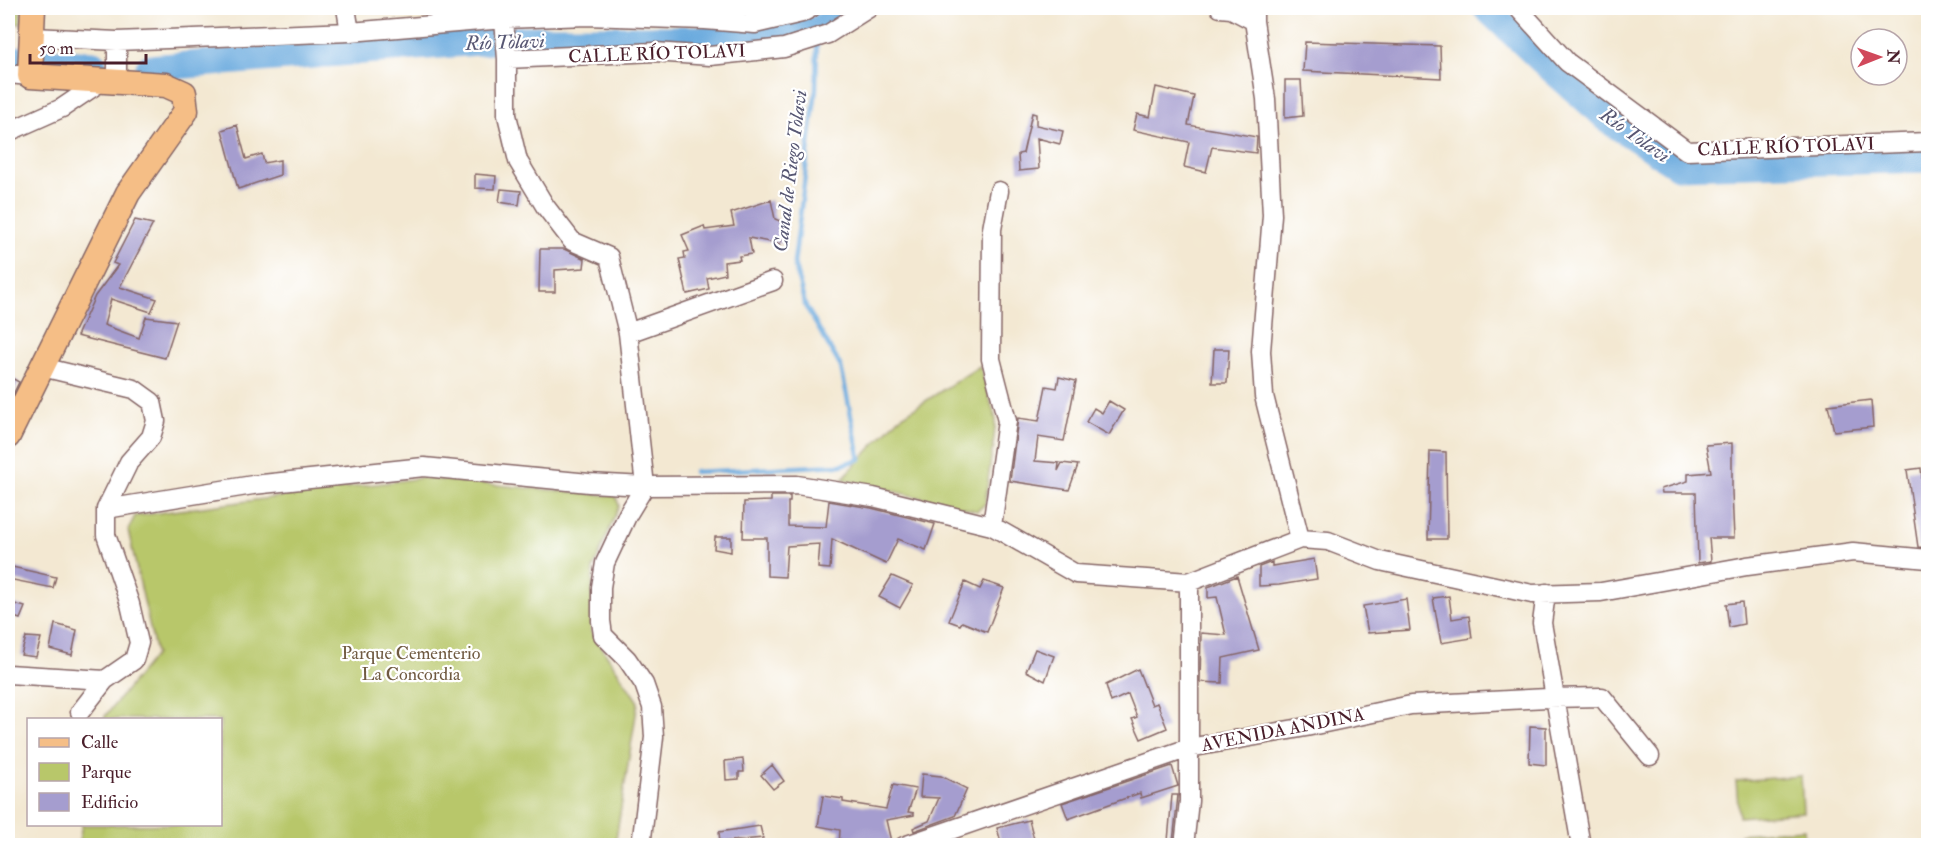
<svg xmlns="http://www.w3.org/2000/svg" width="1936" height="853" font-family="'IM FELL Double Pica',serif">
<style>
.green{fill:#b8c76a;stroke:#81734a;stroke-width:1.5}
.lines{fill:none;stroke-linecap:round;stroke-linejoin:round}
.stream{stroke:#6baade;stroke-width:4.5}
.river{stroke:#6baade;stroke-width:27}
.building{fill:#a59dcf}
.minor-casing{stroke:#856565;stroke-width:21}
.major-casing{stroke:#856565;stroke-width:27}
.minor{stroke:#fff;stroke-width:18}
.major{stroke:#f5be86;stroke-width:24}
.labels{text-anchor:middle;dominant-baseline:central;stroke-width:4.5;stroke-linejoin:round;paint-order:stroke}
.street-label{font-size:18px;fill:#4a1f2b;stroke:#fff}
.park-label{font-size:18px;fill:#705a41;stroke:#fff}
.water-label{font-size:20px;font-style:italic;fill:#575773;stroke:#fff}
</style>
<rect width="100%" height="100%" fill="#fff"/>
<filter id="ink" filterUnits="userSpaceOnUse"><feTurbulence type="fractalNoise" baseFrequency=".0167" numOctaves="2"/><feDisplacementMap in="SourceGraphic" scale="12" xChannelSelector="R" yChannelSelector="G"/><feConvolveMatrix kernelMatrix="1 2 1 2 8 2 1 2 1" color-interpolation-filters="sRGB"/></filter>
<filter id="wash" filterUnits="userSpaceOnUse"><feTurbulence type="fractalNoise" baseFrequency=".008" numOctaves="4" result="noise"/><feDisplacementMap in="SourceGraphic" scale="24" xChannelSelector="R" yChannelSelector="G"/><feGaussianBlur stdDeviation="1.35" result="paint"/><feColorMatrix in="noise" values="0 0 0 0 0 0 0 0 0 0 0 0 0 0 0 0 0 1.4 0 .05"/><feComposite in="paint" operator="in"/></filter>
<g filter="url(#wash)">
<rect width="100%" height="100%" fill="#f3e8d2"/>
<!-- green -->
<path class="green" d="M8,8H21V24L8,23Z
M980,366L996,420L993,446L994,448L992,450L985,504L977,511L842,479L899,418Z
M421,478L616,496L619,506L593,569L591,631L638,702L615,845L78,846L82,825L220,824V720L104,719L105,716L156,654L128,530L135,516Z
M1801,776L1803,812L1739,817L1736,781Z
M1804,829L1805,845H1741L1740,834Z"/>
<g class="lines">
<!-- stream -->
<path class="stream" d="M694,472L841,465L860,459L841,367L805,305L794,263L816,89L817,41"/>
<!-- river -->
<path class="river" d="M1486,8L1542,61L1612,123L1678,166L1928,159
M8,59L93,64
M149,68L492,41L528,39H769L818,29L854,8"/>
</g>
<g id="blocks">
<!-- building -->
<path class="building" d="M1305,42L1440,46L1441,78L1303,71Z
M1285,80H1301L1303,116L1285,118Z
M1156,87L1194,96L1188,125L1257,137L1256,153L1212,147L1206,172L1184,167L1189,142L1133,130L1137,114L1150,117Z
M1032,113L1036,114V125L1063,131L1060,144L1037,138L1039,169L1019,171L1018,154L1023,153Z
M237,125L246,159L262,154L264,163L280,160V175L238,189L222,130Z
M475,174L496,176L495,189L475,188Z
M501,189L521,191L519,205L499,202Z
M771,200L775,219L787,224L780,244L749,238L752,254L739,256L740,260L724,262L725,274L707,278L709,289L687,294L679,259L685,258L684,252L689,251L682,235L704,226L705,230L734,226L731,213Z
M135,220L153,224L120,287L157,299L151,312L111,299L104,325L139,338L146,317L177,321L165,358L77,336L95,296L118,265L113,263Z
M540,249H564L585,259L584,268L555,270V292H539Z
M1214,349H1229L1227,383H1212Z
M8,376L19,382L8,405Z
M1059,377L1076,381L1064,441L1038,437L1035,461L1059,463L1058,471L1062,463L1078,465L1069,490L1010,481L1018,418L1039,421L1046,386L1057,388Z
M1871,400L1873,427L1834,431L1828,405Z
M1109,401L1124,410L1109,435L1086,422L1094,408L1102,413Z
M1732,443V492L1734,538H1709L1711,561L1698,563L1696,493H1662L1661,489L1688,481V474L1711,472L1706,445Z
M1430,451L1446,452L1447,539H1428Z
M1921,468L1929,545V548L1918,547L1907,470Z
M771,496H790V502H788V526L826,527L829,501L871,508L935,524L926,550L898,539L886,564L832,539L830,569L818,568L820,544L787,546L785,577L767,576V538H743L744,502L771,501Z
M715,537H731V552L714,549Z
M1314,559L1317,579L1279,585L1259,586V567L1272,562V566Z
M8,566L56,577L53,588L8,579Z
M892,576L913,585L900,608L879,597Z
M1237,576L1259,650L1223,658L1222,683L1200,682L1201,633L1226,635L1217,597L1208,598V587Z
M984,581L1004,588L987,632L962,622L960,625L949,621L965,582L980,589Z
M1449,596L1452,619L1469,616L1472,638L1441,643L1433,598Z
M1406,599L1410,630L1368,633L1363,606Z
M8,602L25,607L20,619L8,615Z
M1742,602L1744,624L1729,627L1726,604Z
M55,624L77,630L72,655L50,649Z
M26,637L41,638L36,657L21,655Z
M1035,649L1054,656L1045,681L1026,671Z
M1138,669L1152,705L1157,703L1167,728L1141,739L1132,719L1137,717L1128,694L1111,702L1106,685Z
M1530,726L1546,727V765L1529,763Z
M743,759L744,772H739V779L726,780L725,761Z
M772,765L784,781L773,789L761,775Z
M1172,766L1178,786L1141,798L1140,793L1068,819L1062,803Z
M922,774L941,776L967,789L955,816L914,831L913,828L929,821L939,798L920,797Z
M893,785L916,789L908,812L914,813V815L886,820L892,846H839L840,830L818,826L823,796L843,799V802L886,809Z
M1172,795H1178L1173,842L1168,841Z
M1029,820L1034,839L1009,846H1002L997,828Z
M760,826L763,838L720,842L719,832Z"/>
</g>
</g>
<g filter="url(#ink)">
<use href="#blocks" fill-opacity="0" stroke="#856565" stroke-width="1.5"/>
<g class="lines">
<!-- minor casing -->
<g class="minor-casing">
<path id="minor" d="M346,8L350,32
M1220,8L1231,9L1254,21
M1254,8V21L1266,99L1272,215L1261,351L1264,396L1300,539
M1518,8L1567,62L1687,151L1928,142
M504,19L507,59V115L518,161L545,206L572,241L609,257L628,333L645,486L628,514L605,563L601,587V621L603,635L627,659L644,684L652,707L654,737L641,846
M33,37L117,41L350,32L504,19L587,16L705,20L755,24L802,13L811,8
M117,41V82
M507,59L655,52L710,56L784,48L828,34L869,8
M8,74L30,76
M8,132L62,108L102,81
M628,333L773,281
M42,367L134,389L152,402L156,421L151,437L129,462L106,509V535L130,604L139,643L134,660L105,680L80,712
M106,509L253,485L424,467L589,483L645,486L797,485L873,497L992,526L1076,574L1189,582L1300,539L1328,541L1380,561L1532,594L1601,592L1747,566L1853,552L1928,559
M992,526L1007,421L991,359L992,229L999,191
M1546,593L1542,623L1581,846
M8,674L105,680
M904,846L1189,748L1306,727L1411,705L1548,698L1602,697L1650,756
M1184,846L1189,801V582"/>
</g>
<!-- major casing -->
<g class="major-casing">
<path id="major" d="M8,436L128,193L186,111L184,93L166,85L30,76L33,8"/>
</g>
<!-- minor -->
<use href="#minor" class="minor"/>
<!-- major -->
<use href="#major" class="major"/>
</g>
</g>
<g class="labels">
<!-- street labels -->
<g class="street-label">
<text transform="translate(657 54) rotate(-2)">CALLE RÍO TOLAVI</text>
<text transform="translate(1786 147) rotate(-2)">CALLE RÍO TOLAVI</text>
<text transform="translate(1283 730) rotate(-11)">AVENIDA ANDINA</text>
</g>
<!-- park labels -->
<g class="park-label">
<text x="411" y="653">Parque Cementerio<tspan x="411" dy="21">La Concordia</tspan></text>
</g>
<!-- water labels -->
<g class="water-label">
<text transform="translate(505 42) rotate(-2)">Río Tolavi</text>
<text transform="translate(1635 135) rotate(35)">Río Tolavi</text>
<text transform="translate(790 171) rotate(-83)">Canal de Riego Tolavi</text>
</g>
</g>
<!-- margin -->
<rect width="1936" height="853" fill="none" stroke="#fff" stroke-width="30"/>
<!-- legend -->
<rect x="27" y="718" width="195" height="108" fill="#ffffff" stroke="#b7a5aa" stroke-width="1.5"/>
<rect x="39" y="738" width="30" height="9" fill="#f5be86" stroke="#b7a5aa" stroke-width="1.5"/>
<text x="81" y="748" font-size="18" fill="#4a1f2b">Calle</text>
<rect x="39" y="763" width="30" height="18" fill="#b8c76a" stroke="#b7a5aa" stroke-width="1.5"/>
<text x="81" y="778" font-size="18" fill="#4a1f2b">Parque</text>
<rect x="39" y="793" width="30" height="18" fill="#a59dcf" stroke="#b7a5aa" stroke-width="1.5"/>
<text x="81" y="808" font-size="18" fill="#4a1f2b">Edificio</text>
<!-- north arrow -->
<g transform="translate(1879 57) rotate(89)"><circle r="28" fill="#ffffff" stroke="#b7a5aa" stroke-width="1.5"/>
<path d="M0-4.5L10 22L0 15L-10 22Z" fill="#d1495b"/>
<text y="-9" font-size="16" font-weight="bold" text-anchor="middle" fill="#4a1f2b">N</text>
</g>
<!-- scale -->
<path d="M30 54v9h116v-9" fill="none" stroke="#4a1f2b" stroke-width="3"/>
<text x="39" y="54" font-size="18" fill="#4a1f2b" stroke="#ffffff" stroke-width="4.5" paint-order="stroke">50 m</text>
</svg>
